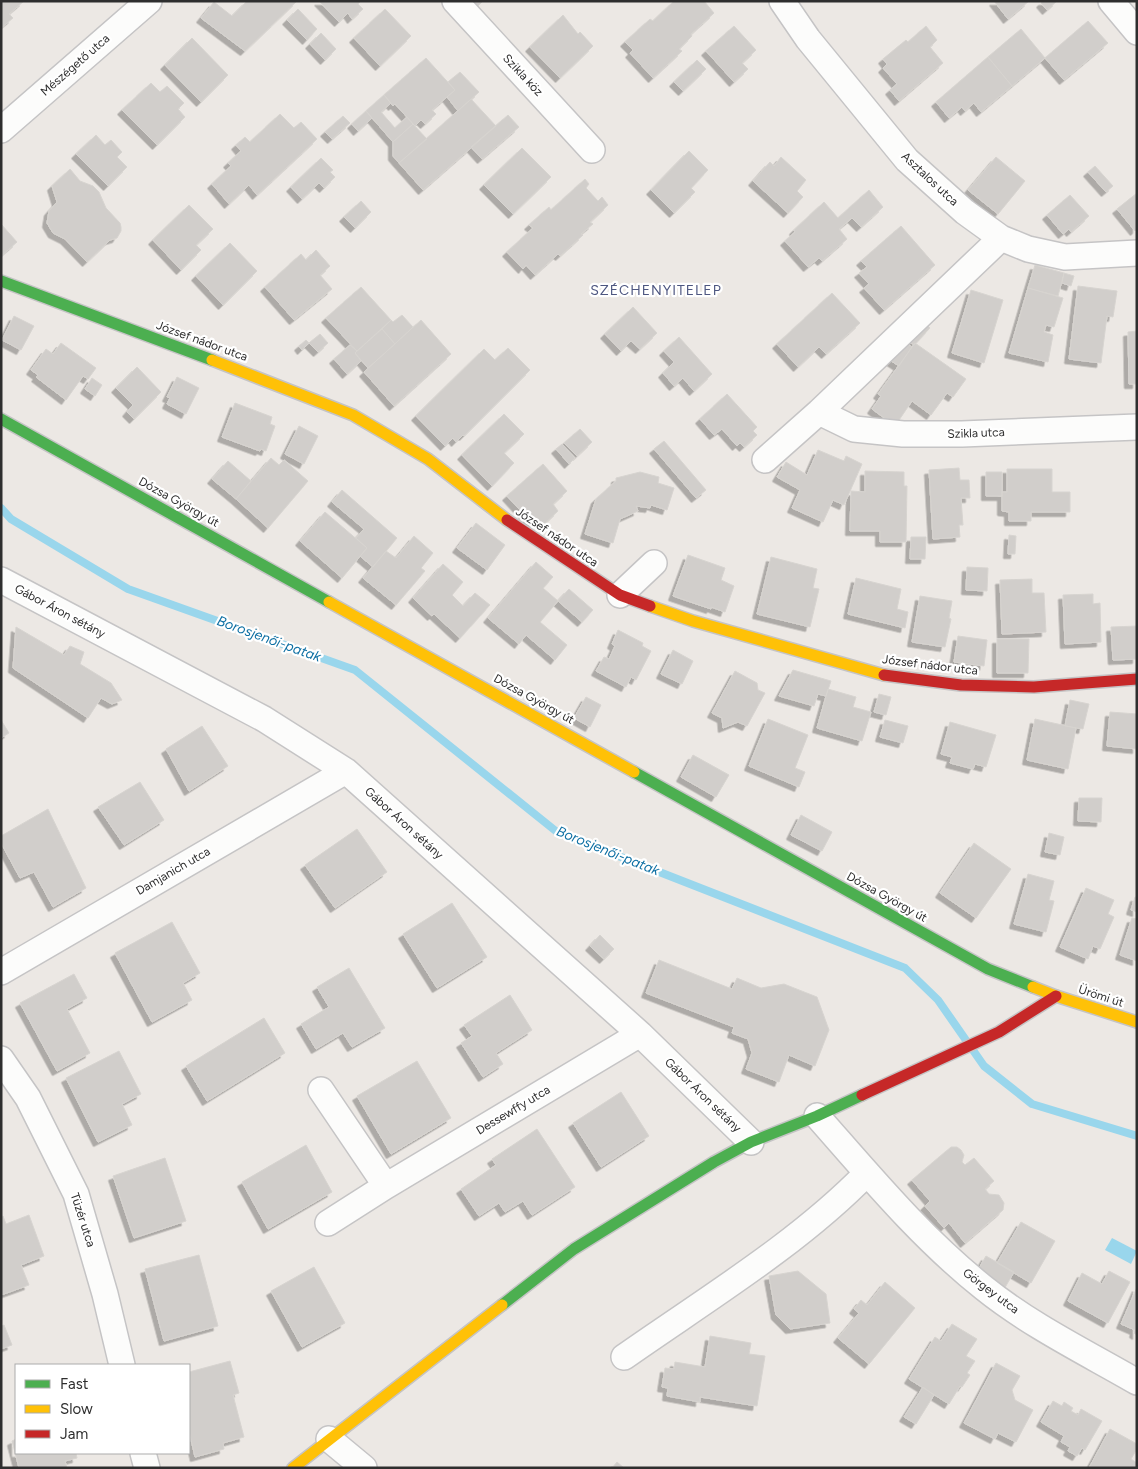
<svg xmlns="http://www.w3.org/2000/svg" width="1138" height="1469" font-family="Figtree,sans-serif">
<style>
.water{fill:#99d6ec}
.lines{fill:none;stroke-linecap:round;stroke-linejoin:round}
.stream{stroke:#99d6ec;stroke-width:8}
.building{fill:#d1cecb;stroke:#d7d4d0;filter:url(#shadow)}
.street-casing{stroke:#c5c4c5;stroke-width:28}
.fast-casing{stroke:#c5c4c5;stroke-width:14}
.slow-casing{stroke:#c5c4c5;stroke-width:14}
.jam-casing{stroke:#c5c4c5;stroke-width:14}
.street{stroke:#fcfcfb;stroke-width:25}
.fast{stroke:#4caf50;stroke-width:11}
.slow{stroke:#ffc107;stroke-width:11}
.jam{stroke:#c62828;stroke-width:11}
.labels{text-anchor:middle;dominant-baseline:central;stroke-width:4.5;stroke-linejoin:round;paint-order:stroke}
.street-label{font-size:12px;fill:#2e2e2e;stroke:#fff}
.neighbourhood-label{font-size:14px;letter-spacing:1px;fill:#4d5680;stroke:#fff}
.water-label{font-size:14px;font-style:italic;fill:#0d6fa3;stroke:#fff}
</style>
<defs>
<filter id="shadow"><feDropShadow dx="-4.5" dy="4.5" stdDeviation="0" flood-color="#0004"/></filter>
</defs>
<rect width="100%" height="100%" fill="#ece8e4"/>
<!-- water -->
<path class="water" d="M1112,1238L1137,1251L1131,1264L1105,1250Z"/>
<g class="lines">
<!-- stream -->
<path class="stream" d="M1,508L11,519L128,589L355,670L557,832L905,968L938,1000L984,1066L1032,1104L1137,1136"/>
</g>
<!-- building -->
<path class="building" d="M1,1H24L9,14L13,18L1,28Z
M247,1H297L245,51L201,18L214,2L232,16Z
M319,1H361L358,4L363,9L352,19L348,13L339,22Z
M472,1H483L477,7Z
M674,1H704L714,13L691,34L692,36L679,49L682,51L653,78L630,53L633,50L625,42L650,19L653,21Z
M994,1H1029L1008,19Z
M1043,1H1057L1047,10L1041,3Z
M298,9L317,29L307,40L287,20Z
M385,9L411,36L380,66L354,38Z
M563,15L578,34L580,32L593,46L560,78L530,47Z
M1088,21L1108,43L1064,80L1045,58Z
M734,26L756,50L742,63L748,69L734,82L706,51Z
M926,26L937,40L930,47L943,63L899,101L890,90L897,84L883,68L887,64L883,59L906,40L908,42Z
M1021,29L1045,58L1012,86L988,57Z
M321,33L336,49L325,60L310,44Z
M192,38L228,75L201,102L165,65Z
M988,57L1012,86L981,112L974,103L965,111L962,107L949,118L936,102Z
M426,58L455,90L432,110L436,114L425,124L421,120L415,126L395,104L393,106L384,95Z
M697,60L706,69L683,91L674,82Z
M460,72L479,92L458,111L447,97L455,90L448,82Z
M151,83L160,92L167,86L184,103L178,109L185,117L157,145L122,110Z
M384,95L391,103L381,112L395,128L407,117L413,124L393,142L366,111Z
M471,99L496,126L423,190L399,163Z
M366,111L372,118L358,131L352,124Z
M280,114L294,128L301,122L317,139L257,195L249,185L229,204L212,184L231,166L228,163L241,151L236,145L245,137L250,142Z
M508,115L519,127L482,159L471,147Z
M343,116L350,123L332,139L325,132Z
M413,124L427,139L399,163L393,156V142Z
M96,135L105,145L111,140L122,152L117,157L127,167L108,186L76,154Z
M522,148L551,177L513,214L484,185Z
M689,151L708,170L691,188L695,192L674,213L651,190Z
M781,157L806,180L797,191L803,197L788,213L753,181L770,162L774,166Z
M996,157L1025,181L998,214L968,190Z
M321,158L333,170L330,172L335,177L324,188L319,183L302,199L291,187Z
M1095,166L1113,186L1106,192L1088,172Z
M70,169L80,181L93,186L99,192L106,208L120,223L121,227V231L117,238L110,240L87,262L65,239L53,233L47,223L49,211L57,202L52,186Z
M585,179L589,184L586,188L598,201L602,197L608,205L590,222L593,224L581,234L583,235L560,256L558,254L535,275L526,265L523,269L507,252L533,228L529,225L549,207L551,210Z
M869,190L883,207L861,227L852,218L839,229L847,239L822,261L819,258L808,267L785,241L795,232L794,230L824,202L838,218Z
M1137,193V229L1135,231L1117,209Z
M1070,195L1089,216L1071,232L1069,229L1063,234L1047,215Z
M361,201L371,212L355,228L344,217Z
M189,205L213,229L196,245L201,250L181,270L153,240Z
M1,224L17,242L1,256Z
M901,226L935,265L884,310L864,288L869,284L859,273L867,267L861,261Z
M230,243L257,271L223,305L196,276Z
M316,250L330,266L320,275L332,289L294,320L265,287L301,254L306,260Z
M1035,265L1064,273L1058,296L1028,288Z
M1064,273L1074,276L1071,286L1062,283Z
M1078,286L1117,291L1113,317L1107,316L1101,363L1069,359Z
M361,287L391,320L357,351L326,318Z
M1028,288L1063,298L1054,327L1046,325L1044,332L1053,335L1048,362L1009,353Z
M971,290L1003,300L984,363L952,353Z
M832,293L860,323L826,354L819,347L798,367L777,344Z
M633,307L657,333L640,349L631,341L621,351L605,334Z
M402,315L413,327L395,344L382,329L391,320L393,322Z
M14,316L34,326L21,350L2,340Z
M421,320L451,354L394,406L364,372Z
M922,320L930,328L914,345L905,339Z
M382,329L395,344L368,368L355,353Z
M1137,331V384H1129L1128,332Z
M320,334L328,343L318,352L309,343Z
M679,337L712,374L694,391L683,378L674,386L663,373L674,362L664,351Z
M306,340L309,343L302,350L299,346Z
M902,340L912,347L899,366L888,359Z
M61,343L96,368L88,379L83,376L66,400L36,377L38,375L31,370L46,349L53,354Z
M915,343L966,379L953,397L947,393L931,415L912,401L895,426L872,409L881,396L878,394Z
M350,345L357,351L355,353L361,361L347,374L334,359Z
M508,348L530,370L464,436L463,435L456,442L453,438L445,446L416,416L484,349L495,360Z
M137,367L161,392L134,419L127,412L133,405L116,388Z
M177,377L199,388L186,414L167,404L170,398L167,397Z
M92,378L102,385L95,396L85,389Z
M727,394L757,427L753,431L757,435L744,447L740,443L737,446L722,429L714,435L700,419Z
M235,403L272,417L270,424L275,426L266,451L261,449L260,451L222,437Z
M504,414L524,434L504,453L514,463L492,486L462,455Z
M299,426L318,436L304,464L285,454Z
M580,429L592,442L577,456L564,443Z
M664,441L706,490L696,498L654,449Z
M562,444L575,458L569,464L556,449Z
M818,450L844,461L846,456L862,464L844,505L833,500L823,522L792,508L800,490L777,477L786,462L807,475Z
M271,458L279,465L284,460L308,481L268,528L236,499Z
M228,461L251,481L236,499L212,479Z
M543,464L567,491L553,504L558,511L543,525L537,519L532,523L507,496Z
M959,468L960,480H969L970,498H961L963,525H959L960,537L933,539L929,470Z
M1007,469H1052V492H1070V512H1031V521H1009V512L1002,511V492H1007Z
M865,471L904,472V486H907L906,542H880V531H850L851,491L865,492Z
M640,472L659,477L658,483L674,488L667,510L651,505L650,508L636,506L638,511L620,519L613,543L585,534L596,499L616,481V478Z
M986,472H1002V496H986Z
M342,490L397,538L373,567L360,556L367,548L356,538L364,529L332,502Z
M325,512L367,548L342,578L300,541Z
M476,523L505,545L487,570L457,548Z
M1009,535L1016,536L1015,554H1008Z
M414,536L433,553L421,568L425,571L396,605L363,578L386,551L396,558Z
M911,537H926L925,559H910Z
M688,555L725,568L721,580L734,586L725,612L711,607V609L673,596Z
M771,557L817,569L813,588L819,589L810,627L757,614Z
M536,562L553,577L543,588L558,601L540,622L567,645L555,660L526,635L519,644L488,618Z
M443,564L463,582L452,595L463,606L475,593L490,605L460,638L434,614L432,616L413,598Z
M967,567L988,568L987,591L966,590Z
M856,578L901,589L897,609L908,612L905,628L848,614Z
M1032,579V593H1044L1046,632L1002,634L1000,580Z
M569,589L593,610L582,622L558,601Z
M1093,594V604L1100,603L1101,642L1065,644L1063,595Z
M920,596L952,601L949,618L951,619L945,647L912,642Z
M1137,626V659L1113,660L1111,627Z
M16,627L64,655L70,646L84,652L80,664L111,683L122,700L112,704L101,698L88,718L13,668Z
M618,630L643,643L642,646L651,651L636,680L631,677L626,687L596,671L604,657L609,659L615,646L612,644Z
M958,636L987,640L984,666L954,662Z
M997,639H1029L1028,673H997Z
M673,650L693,661L682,684L661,674Z
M793,670L831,681L826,696L818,694L814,706L779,696Z
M735,671L757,683L758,690L765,693L747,726L738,722L723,728L722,718L712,713Z
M828,689L856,697L853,707L871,712L862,741L817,728Z
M879,694L891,697L886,715L874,712Z
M586,697L601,705L590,727L574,718Z
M1070,700L1089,704L1083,729L1065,726Z
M1110,712L1137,714V749L1107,746Z
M768,719L808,735L795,768L805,772L799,787L749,766Z
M1035,719L1076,728L1068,769L1027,760Z
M1,720L9,733L1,738Z
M885,720L908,726L903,743L880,737Z
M950,722L996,735L986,767L975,764L973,769L950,763L952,757L941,754Z
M202,726L228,766L189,791L166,749Z
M693,755L729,775L716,797L681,777Z
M140,782L164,820L124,845L98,807Z
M1079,798H1102L1101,822L1078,821Z
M48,809L86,888L53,907L34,872L20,878L1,843V836Z
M801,815L832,832L822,851L791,835Z
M357,829L387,872L335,908L305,865Z
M1049,833L1064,837L1060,855L1045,852Z
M974,843L1011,869L976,918L940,893Z
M1028,874L1054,881L1049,900L1054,901L1046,932L1014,924Z
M1086,888L1114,900L1108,914L1114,917L1100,949L1093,946L1088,959L1060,947Z
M1135,897H1137V912L1131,910Z
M452,903L487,957L437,988L403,934Z
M1132,918L1137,919V961L1120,955Z
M172,922L200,973L183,983L192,1000L152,1022L115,953Z
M600,935L614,949L604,959L590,946Z
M659,960L732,989L737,978L761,988L784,984L817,997L829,1030L815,1066L789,1055L779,1082L746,1069L752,1053L748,1039L732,1033L734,1027L646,993Z
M349,968L385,1028L352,1047L343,1033L316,1049L301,1024L329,1007L317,987Z
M74,974L87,998L67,1009L90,1053L57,1071L20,1003Z
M510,995L532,1030L496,1053L503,1064L483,1077L461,1043L472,1036L464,1025Z
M264,1018L285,1053L207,1101L186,1066Z
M119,1051L141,1094L122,1104L132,1125L98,1142L66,1078Z
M417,1061L451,1118L391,1154L357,1096Z
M621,1092L649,1136L601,1167L573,1123Z
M537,1129L575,1187L532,1215L523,1201L505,1212L499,1203L479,1216L461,1189L496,1165L492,1159Z
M306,1145L332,1192L268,1229L242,1182Z
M951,1147H957L961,1150L964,1155L962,1162L965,1165L974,1158L994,1181L985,1189L989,1194L999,1195L1004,1203L1003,1210L965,1243L949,1223L944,1228L925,1206L930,1201L912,1180Z
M165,1158L186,1221L134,1238L113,1176Z
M29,1215L44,1256L21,1265L29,1285L1,1295V1217L3,1216L6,1224Z
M1021,1222L1055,1241L1031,1283L997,1263Z
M199,1255L218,1326L164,1341L145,1269Z
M986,1256L1014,1272L1003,1291L975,1275Z
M314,1267L345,1323L302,1347L271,1291Z
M798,1271L826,1294L830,1323L790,1329L776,1315L769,1276Z
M1109,1271L1130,1282L1108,1323L1068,1301L1082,1273L1102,1284Z
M885,1282L915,1308L869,1364L838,1338L859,1313L854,1309L861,1300L867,1305Z
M1137,1287V1335L1134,1333L1135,1330L1121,1324Z
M952,1324L977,1339L966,1356L975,1361L967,1373L970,1375L962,1387L960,1386L949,1404L909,1379L935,1337L941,1341Z
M4,1325L12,1345L1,1349V1326Z
M710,1336L751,1343L749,1354L765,1356L757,1406L700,1397V1402L667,1396L668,1388L662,1387L665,1368L674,1369L675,1362L705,1367Z
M230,1361L239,1393L233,1395L244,1437L223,1443L224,1449L195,1457L189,1431V1372Z
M996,1363L1020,1376L1012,1390L1015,1400L1033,1410L1016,1442L998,1433L995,1439L964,1423Z
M923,1387L934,1395L916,1424L904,1417Z
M1053,1401L1062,1406L1064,1402L1073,1408L1071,1411L1078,1415L1081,1409L1102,1421L1085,1450L1082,1448L1077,1456L1068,1451L1070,1447L1061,1442L1064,1436L1041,1422Z
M1110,1429L1137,1444V1449L1131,1459L1137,1463V1468H1089Z
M16,1439V1453H76L77,1458L65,1461L67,1468H19L12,1441Z
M617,1462L624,1468H612Z"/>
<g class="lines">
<!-- street casing -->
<g class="street-casing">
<path id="street" d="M455,1L592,150
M782,1L808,39L907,160L965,212L1001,238L1028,249L1065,257L1137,253
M1111,1L1137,32
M1,130L149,1
M819,412L854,429L903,434H962L1137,427
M765,460L819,412L1001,238
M1,580L264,719L346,771L640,1034L751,1142
M620,595L654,563
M1,972L346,771
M1,1059L28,1098L76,1194L105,1294L122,1365
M321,1090L386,1186
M817,1116C870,1176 921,1238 984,1288C1030,1325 1085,1352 1137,1382
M328,1223L386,1186L640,1034
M624,1357C705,1300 798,1244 867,1173
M329,1439L364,1468
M143,1453L147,1468"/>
</g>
<!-- fast casing -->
<g class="fast-casing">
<path id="fast" d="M1,281L212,360
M1,419L329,602
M634,772L988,969L1033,987
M502,1305L574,1249L714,1162L751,1142L817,1116L862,1095"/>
</g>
<!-- slow casing -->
<g class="slow-casing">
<path id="slow" d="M212,360L353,415L428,459L507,520
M329,602L634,772
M650,606L693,621L884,675
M1033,987L1056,996L1137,1022
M293,1468L502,1305"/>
</g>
<!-- jam casing -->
<g class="jam-casing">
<path id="jam" d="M507,520L620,595L650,606
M884,675L961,685L1034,687L1137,679
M862,1095L999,1032L1056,996"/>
</g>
<!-- street -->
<use href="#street" class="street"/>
<!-- fast -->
<use href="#fast" class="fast"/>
<!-- slow -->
<use href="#slow" class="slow"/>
<!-- jam -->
<use href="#jam" class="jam"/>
</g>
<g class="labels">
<!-- street labels -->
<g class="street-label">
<text transform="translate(75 65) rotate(-41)">Mészégető utca</text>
<text transform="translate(523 75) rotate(47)">Szikla köz</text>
<text transform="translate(930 179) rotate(43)">Asztalos utca</text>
<text transform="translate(202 341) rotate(20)">József nádor utca</text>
<text transform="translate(976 433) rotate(-2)">Szikla utca</text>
<text transform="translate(179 502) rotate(29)">Dózsa György út</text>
<text transform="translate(557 537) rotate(34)">József nádor utca</text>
<text transform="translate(60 611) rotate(28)">Gábor Áron sétány</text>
<text transform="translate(930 665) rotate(7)">József nádor utca</text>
<text transform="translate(534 699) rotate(29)">Dózsa György út</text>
<text transform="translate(404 823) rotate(42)">Gábor Áron sétány</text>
<text transform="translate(173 871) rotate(-30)">Damjanich utca</text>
<text transform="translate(887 897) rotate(29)">Dózsa György út</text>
<text transform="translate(1101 996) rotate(18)">Ürömi út</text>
<text transform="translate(703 1095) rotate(44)">Gábor Áron sétány</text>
<text transform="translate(513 1110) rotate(-31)">Dessewffy utca</text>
<text transform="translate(83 1220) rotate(72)">Tüzér utca</text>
<text transform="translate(991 1291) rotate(37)">Görgey utca</text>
</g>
<!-- neighbourhood labels -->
<g class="neighbourhood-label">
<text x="656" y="290">SZÉCHENYITELEP</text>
</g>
<!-- water labels -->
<g class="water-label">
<text transform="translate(269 639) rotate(20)">Borosjenői-patak</text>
<text transform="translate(608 851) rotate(22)">Borosjenői-patak</text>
</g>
</g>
<!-- border -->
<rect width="1138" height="1469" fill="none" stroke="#2e2e2e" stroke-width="5"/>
<!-- legend -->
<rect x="15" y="1364" width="175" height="90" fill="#ffffff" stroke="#ababab"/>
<rect x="25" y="1380" width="25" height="8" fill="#4caf50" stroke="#ababab"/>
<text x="60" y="1389" font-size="15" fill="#2e2e2e">Fast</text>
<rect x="25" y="1405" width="25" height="8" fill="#ffc107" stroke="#ababab"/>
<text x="60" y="1414" font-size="15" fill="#2e2e2e">Slow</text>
<rect x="25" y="1430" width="25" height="8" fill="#c62828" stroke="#ababab"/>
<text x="60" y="1439" font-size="15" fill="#2e2e2e">Jam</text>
</svg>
